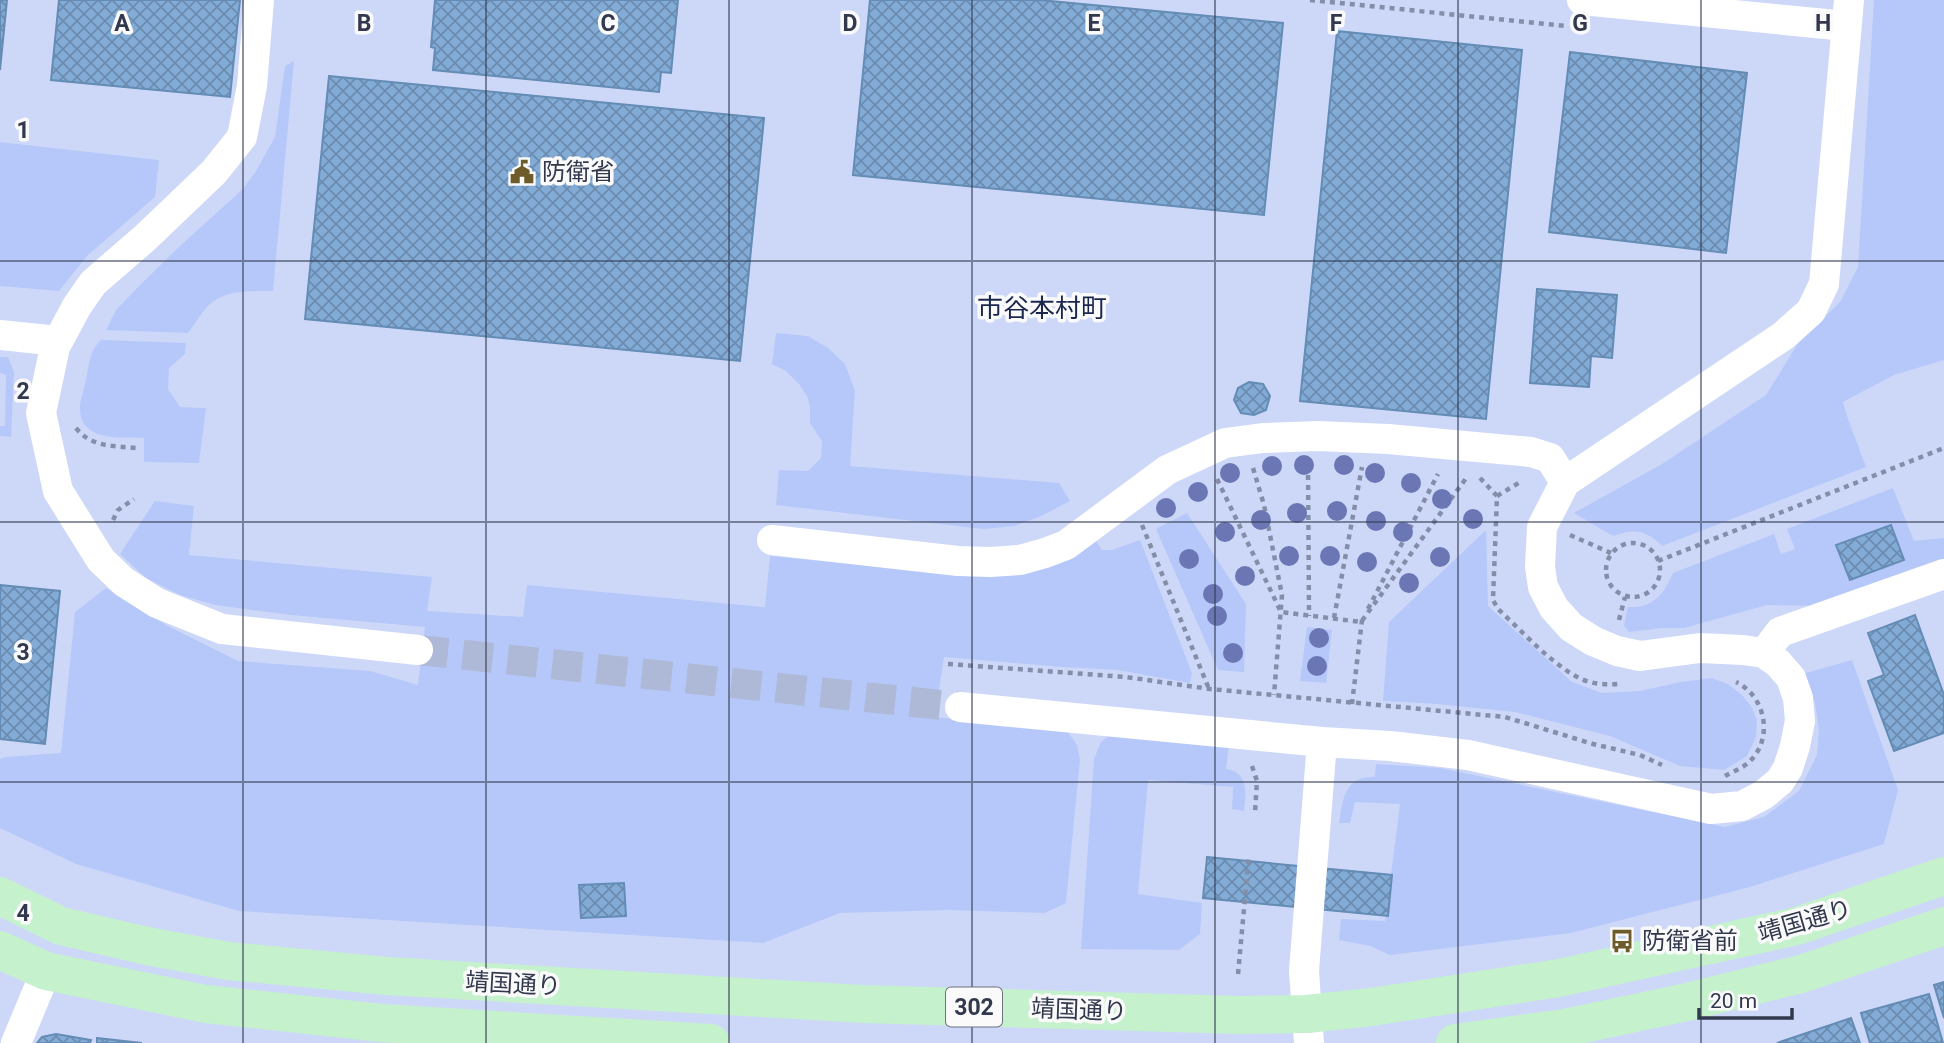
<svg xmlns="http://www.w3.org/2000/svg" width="1944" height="1043" font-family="Roboto,'Noto Sans JP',sans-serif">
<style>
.grass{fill:#b6c8f9}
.building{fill:url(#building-cross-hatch);stroke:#648cb5;stroke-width:2}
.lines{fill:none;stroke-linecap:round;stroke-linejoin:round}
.minor-tunnel{stroke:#aeb8d7;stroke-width:30;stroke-dasharray:30 15;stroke-linecap:butt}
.path{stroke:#858ea9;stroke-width:4.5;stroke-dasharray:5 5;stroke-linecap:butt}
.minor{stroke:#fff;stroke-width:30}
.major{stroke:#c5f1cd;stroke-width:38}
.tree{fill:#6b77b5}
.grid{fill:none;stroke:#32394e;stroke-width:2;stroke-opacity:0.55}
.labels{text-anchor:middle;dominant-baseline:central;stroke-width:7;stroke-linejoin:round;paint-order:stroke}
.shield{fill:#fafafa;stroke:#6e7382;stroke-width:2}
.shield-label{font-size:23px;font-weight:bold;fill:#32394e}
.poi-label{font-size:24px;fill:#32394e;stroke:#fafafa;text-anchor:start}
.street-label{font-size:24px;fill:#32394e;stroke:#fafafa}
.neighbourhood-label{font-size:26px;fill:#1b264f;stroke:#fafafa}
.grid-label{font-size:23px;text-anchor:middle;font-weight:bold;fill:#32394e;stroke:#fafafa;stroke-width:7;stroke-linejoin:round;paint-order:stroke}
</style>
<defs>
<pattern id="building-cross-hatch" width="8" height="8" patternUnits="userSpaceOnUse" patternTransform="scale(1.75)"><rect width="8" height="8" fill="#82abd6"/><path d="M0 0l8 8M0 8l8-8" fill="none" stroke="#6b8cb0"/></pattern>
</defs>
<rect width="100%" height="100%" fill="#cdd8f9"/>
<!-- grass -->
<path class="grass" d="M1874,0H1944V360L1894,375L1843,402L1848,419L1866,467L1662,546C1646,530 1635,528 1613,536L1574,513L1662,464L1766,395L1797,345L1840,302L1858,267Z
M294,61L273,291C251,291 225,289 208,306C201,313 195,324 188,333L106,330L116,310L140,285L181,245L243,189L256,171L275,137L285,66Z
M0,142L159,160L155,197L87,256L59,291L0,286Z
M776,333L808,336L828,348L845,364L855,391L850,466L1059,483L1070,501L1039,517L1014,526L983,529L776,505L779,470L808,471L821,458L822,441L810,423V407L807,396L799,384L786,371L772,364Z
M101,340L186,343L185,354L169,368L168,389L180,407L206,408L199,463L144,462V438C123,437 83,442 80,412C79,402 84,390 86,380C89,365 89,351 101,340Z
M0,357H8L14,372L11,437L0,436V426H5L6,375L0,373Z
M1893,488L1914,541L1944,538V568L1832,606L1767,605L1684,628H1662L1629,632L1624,626L1628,607C1654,608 1663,595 1673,573L1774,534L1781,554L1795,549L1787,529Z
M155,501L194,506L189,555L432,577L427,611L523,617L527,585L765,607L770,556L946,573L1093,537L1102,550H1112L1140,540L1192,673L1190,683L1117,670L1063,667L944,657L935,717L1068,732L1077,745L1080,760L1066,903L1045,913L949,910L840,913L763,943L239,911L76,864L0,828V759L5,757L61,753L75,612L106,588L168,626L238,661L370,671L418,685L425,627L291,615L215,605L180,595L146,578L120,554Z
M1187,513L1246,604L1244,672L1218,670L1156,529Z
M1486,530L1488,606L1572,682L1602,693L1640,691L1681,682L1712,678L1728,684L1742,695L1751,706L1757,720L1756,737L1747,756L1724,770L1680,766L1610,736L1515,712L1437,704L1383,701L1389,622Z
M1307,627L1332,630L1326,683L1300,681Z
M1852,660L1898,790L1884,844L1750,887L1571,933L1390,955L1370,946L1339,940L1341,919L1385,921L1400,804L1355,802L1350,823H1339C1343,799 1344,776 1375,777L1376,764L1440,768L1725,827L1764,817L1799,791L1817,755L1819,730L1815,703L1802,674Z
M1111,734L1229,745L1226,769C1249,773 1246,792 1244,811L1232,809L1233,787L1148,780L1138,894L1202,903L1200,934L1179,950L1081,949L1094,759L1101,742Z"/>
<!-- building -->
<path class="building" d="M0,0H7L0,70Z
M59,0H240L230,97L51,80Z
M435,0H678L671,73L661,72L659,92L433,70L435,48L431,47Z
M870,0H1040L1283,23L1264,215L853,175Z
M1337,31L1522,50L1486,419L1300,401Z
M1570,52L1747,73L1726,253L1549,232Z
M329,76L764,118L740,361L305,319Z
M1537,289L1617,295L1612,358L1591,356L1589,387L1530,383Z
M1249,382L1263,384L1270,396L1266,410L1254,415L1241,413L1234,400L1238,388Z
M1891,525L1904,560L1850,580L1836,545Z
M0,585L60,591L45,744L0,739Z
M1915,615L1944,695V733L1894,751L1868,681L1884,675L1868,633Z
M1207,857L1392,875L1388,916L1203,898Z
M624,883L626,916L581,918L579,885Z
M1944,982V1018L1934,985Z
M1929,994L1943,1043H1870L1861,1013Z
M1851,1018L1860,1043H1777Z
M56,1034L91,1040L90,1043H37L42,1037Z
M97,1038L142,1043H97Z"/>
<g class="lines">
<!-- minor-tunnel -->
<path class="minor-tunnel" d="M418,650L960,707"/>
<!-- path -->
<path class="path" d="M1310,0L1566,26
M76,428C91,447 113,446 136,448
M1308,465L1309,616
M1253,468L1264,505L1282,595L1274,695
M1480,478L1497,496L1493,600L1498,609C1523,632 1549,662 1579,678C1591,684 1605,685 1618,684
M1217,479L1281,612L1361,622L1467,477
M1497,496L1522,481
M113,520L118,510L134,499
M1142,525L1209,689
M1570,535L1611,553
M1606 570a27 27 0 1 1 54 0a27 27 0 1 1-54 0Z
M1658,561L1944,448
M1368,609L1438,474
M1334,618L1362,467
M1619,620L1625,597
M948,664L1126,677L1210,689L1505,717L1593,744L1640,755L1662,765
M1352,704L1362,620
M1252,766L1257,781L1255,812
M1725,776C1732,772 1743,768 1749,762C1774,739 1766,696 1736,682
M1238,974L1249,855"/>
<!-- minor -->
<path class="minor" d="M259,0L252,86L242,137L214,172L146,237L93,283L77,306L55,347L41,413L58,491L101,560L124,582L157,603L222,629L418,650
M1582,0L1846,26
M0,335L58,341
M772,540L958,561L990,562L1020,560L1045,553L1066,545L1167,470L1225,443L1263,438L1318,436L1388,439L1531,452L1550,458L1565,482
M1764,653L1780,632L1944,574
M960,707L1322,742
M16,1043L46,971
M1309,1043L1304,971L1322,742L1390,746L1468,755L1711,809L1742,806L1763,795L1780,781L1788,768L1795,746L1800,721L1798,698L1791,678L1778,663L1764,653L1743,650L1700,648L1640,656L1617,651L1593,641L1571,627L1554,608L1543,587L1540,567L1542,527L1565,482L1783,336L1811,311L1824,284L1849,0"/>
<!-- major -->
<path class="major" d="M0,896L61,926L147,946L228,961L387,976L863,1004L1240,1015L1307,1014L1371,1007L1559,978L1797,926L1944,876
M0,950L46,971L206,1004L381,1023L711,1043
M1455,1043L1564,1028L1687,1002L1801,974L1944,926"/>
</g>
<!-- trees -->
<g class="tree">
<circle cx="1304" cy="465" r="10"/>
<circle cx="1344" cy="465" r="10"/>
<circle cx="1272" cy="466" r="10"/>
<circle cx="1230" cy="473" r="10"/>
<circle cx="1375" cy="473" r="10"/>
<circle cx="1411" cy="483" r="10"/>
<circle cx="1198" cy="492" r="10"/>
<circle cx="1442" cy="499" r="10"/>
<circle cx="1166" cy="508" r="10"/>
<circle cx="1337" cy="511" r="10"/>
<circle cx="1297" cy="513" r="10"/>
<circle cx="1473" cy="519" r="10"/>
<circle cx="1261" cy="520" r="10"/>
<circle cx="1376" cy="521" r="10"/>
<circle cx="1225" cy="532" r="10"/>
<circle cx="1403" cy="532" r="10"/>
<circle cx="1289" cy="556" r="10"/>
<circle cx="1330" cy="556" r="10"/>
<circle cx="1440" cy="557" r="10"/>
<circle cx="1189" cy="559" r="10"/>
<circle cx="1367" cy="562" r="10"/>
<circle cx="1245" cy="576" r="10"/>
<circle cx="1409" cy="583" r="10"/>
<circle cx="1213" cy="594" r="10"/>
<circle cx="1217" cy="616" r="10"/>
<circle cx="1319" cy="638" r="10"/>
<circle cx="1233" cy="653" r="10"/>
<circle cx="1317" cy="666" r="10"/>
</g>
<!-- grid -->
<path class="grid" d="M243,0V1043M486,0V1043M729,0V1043M972,0V1043M1215,0V1043M1458,0V1043M1701,0V1043M0,261H1944M0,522H1944M0,782H1944"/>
<!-- icons -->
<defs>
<g id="civic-bare" transform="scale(1.89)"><path d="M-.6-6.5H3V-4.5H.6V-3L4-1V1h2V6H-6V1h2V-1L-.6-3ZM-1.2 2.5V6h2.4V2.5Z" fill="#6d5b29" stroke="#fafafa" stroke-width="2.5" paint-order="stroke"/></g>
<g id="bus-bare" transform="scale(1.89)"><path d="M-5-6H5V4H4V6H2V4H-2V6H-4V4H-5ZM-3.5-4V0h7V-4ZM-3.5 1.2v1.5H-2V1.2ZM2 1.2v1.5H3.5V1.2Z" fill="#6d5b29" stroke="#fafafa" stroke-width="2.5" paint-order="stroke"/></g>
</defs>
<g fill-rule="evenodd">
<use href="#civic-bare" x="522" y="172"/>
<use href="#bus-bare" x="1622" y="941"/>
</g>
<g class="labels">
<!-- shield labels -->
<rect class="shield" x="946" y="987.5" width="56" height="39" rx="5"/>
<g class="shield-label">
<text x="974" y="1007">302</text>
</g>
<!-- poi labels -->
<g class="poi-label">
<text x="542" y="172">防衛省</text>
<text x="1642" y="941">防衛省前</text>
</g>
<!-- street labels -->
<g class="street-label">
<text transform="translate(1805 921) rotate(-16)">靖国通り</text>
<text transform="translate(513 984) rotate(3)">靖国通り</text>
<text transform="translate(1079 1010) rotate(2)">靖国通り</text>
</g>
<!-- neighbourhood labels -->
<g class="neighbourhood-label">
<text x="1042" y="308">市谷本村町</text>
</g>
</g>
<g class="grid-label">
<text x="122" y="31">A</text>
<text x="364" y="31">B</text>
<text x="608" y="31">C</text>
<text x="850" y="31">D</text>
<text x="1094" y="31">E</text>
<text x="1336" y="31">F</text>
<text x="1580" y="31">G</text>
<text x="1823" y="31">H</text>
<text x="23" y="138">1</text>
<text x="23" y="399">2</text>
<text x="23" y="660">3</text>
<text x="23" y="921">4</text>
</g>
<!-- scale -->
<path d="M1699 1008v10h93v-10" fill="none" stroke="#32394e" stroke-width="3.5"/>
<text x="1710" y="1008" font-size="21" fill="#32394e" stroke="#fafafa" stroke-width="5" paint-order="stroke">20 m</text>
</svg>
